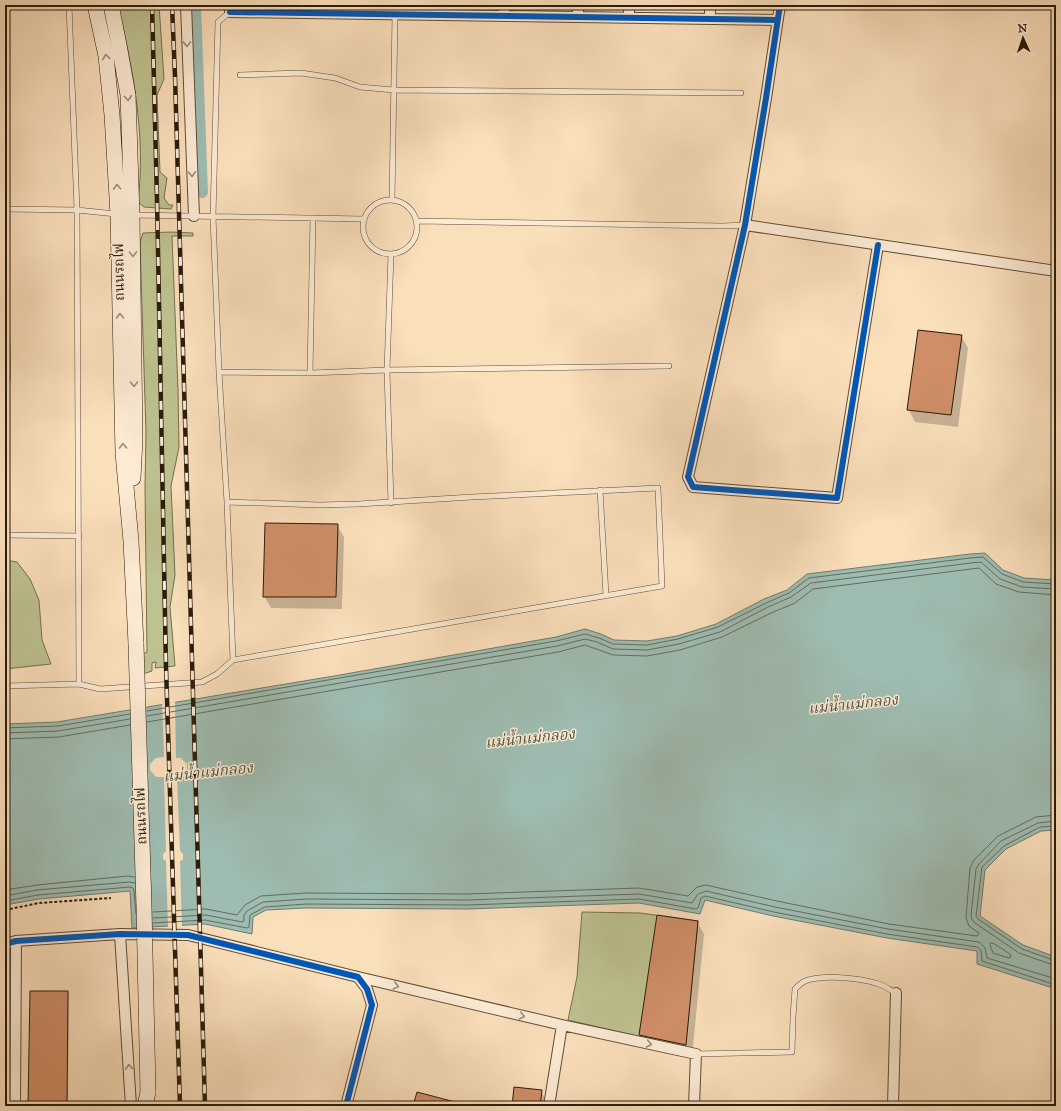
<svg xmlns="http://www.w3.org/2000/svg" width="1061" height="1111" font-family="'IM FELL Great Primer','Noto Serif Thai',serif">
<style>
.green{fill:#bec290;stroke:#746f4e}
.water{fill:#9ebcb1;stroke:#707c6f}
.pier{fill:#fadfbb}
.shadow{fill:#0003}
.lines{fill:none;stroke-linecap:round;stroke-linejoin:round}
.shore{stroke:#646c5e;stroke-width:1}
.canal{stroke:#9ebcb1;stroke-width:12}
.building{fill:#cf8e68;stroke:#2b1c0c}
.lane-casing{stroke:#5f4d38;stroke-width:6}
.street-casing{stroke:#5f4d38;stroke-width:12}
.secondary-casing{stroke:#2b1c0c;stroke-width:16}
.path{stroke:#2b1c0c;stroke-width:2;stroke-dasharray:3 2;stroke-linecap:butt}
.lane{stroke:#fcead3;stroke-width:5}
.street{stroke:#fcead3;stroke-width:10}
.secondary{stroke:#fcead3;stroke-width:15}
.rail-casing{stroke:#2b1c0c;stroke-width:4.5}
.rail{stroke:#fcead3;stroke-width:3;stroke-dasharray:9;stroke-linecap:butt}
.secondary-bridge-casing{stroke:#2b1c0c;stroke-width:16;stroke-linecap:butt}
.secondary-bridge{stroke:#fcead3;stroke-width:15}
.cycleway-casing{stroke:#fcead3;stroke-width:8}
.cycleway{stroke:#0057b8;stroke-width:6}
.oneway{stroke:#9e8d79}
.labels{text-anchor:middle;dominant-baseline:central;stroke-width:3;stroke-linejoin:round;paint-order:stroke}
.street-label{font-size:14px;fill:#2b1c0c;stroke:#fcead3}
.water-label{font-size:15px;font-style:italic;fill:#535446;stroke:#fcead3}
</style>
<rect width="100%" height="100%" fill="#fadfbb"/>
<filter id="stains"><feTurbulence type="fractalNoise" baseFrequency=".005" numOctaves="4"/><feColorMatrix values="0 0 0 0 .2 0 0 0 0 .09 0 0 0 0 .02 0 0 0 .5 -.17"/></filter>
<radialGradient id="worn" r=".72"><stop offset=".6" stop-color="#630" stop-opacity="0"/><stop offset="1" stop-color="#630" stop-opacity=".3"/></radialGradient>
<!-- green -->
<path class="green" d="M118,5H159L164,79L157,95L160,172L167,178L164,198L169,205H173L171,209L144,207L138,202C146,136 133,69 118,5Z
M171,232L193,233V236H172L178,390L179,447L171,486L175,575L170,607L175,666L155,668L156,662L152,663V671L143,674V654L147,652L145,488L146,432L140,242L143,233Z
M5,560L17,562L30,579L39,600L42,640L51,664L5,669Z
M582,912L640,913L698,921L685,1047L568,1020L577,977Z"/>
<!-- water -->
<path class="water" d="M985,553L1003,570L1024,578L1056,580V830L1041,831L1006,849L985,870L980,916L1023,945L1056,957V989L977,964V951L887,938L773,916L705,900L700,914L639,903L467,909L306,908L266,910L253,917L252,934L205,924L132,928L130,891L39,899L5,905V724L57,722L334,676L556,637L585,629L601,634L614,640L647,641L677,636L716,624L764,599L787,590L807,574L970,554Z"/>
<!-- pier -->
<path class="pier" d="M175,700L176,758H181L187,764V771L183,776L177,777L180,851L183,854V860L180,861L182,927L168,928L166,861L163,859V854L166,851L164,777H156L150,770V764L156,758L164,757L162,702Z"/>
<!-- shadow -->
<path class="shadow" d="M961,336L968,348L958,427L915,422L909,410Z
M337,525L344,537L342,609L271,608L264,596Z
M697,922L704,934L692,1057L647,1047L640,1035Z
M68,992L69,995L68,1106H29Z
M541,1091L546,1100V1106H513Z
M417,1093L467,1106H414Z"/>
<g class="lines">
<!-- shore -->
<path class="shore" d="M147,711L556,641L585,634L599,638L613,644L647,645L678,639L718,627L766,603L789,593L809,578L970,558L983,557L1002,574L1023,582L1056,584
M147,716L557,646L585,639L597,642L613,649L647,650L679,644L720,632L768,607L791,597L811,583L971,563L981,562L1000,579L1022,587L1056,589
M147,722L558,652L585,645L613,655L647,656L680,650L722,637L771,613L795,603L813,589L979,568L996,584L1019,592L1056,595
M5,728L58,726L130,714
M5,733L58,731L130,719
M5,739L59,737L130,725
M1056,821L1038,823L1001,841L979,864L976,869L971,915L972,920L975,923L1019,953L1056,966
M1056,826L1040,827L1004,846L982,867L976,916L978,919L1022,949L1056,961
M5,890L37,885L128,876L135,877
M5,896L37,890L129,882L135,883
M5,901L38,895L130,887L133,888L134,891L136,914
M153,912L206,909L237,915L245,905L261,896L305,893L467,894L639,888L688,896L697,887L706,885L777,901L889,924L977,936L979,933L969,926L966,918L970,868L974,860L998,836L1036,817L1056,815
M153,918L206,915L242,922L244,921V915L247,911L263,902L306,899L467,900L639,894L692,903L698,894L706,891L775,907L888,929L979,942L985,948L987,958L1056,979
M153,923L205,920L247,928L249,927L250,915L265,907L306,904L467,905L639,899L696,909L698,908L701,898L705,896L774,912L887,934L977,947L981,950L982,961L1056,985
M991,943H993L1010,954L1011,957L1009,958L993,953L990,945Z"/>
<!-- canal -->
<path class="canal" d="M195,5L202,192"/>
</g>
<!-- building -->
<path class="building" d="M918,330L962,335L951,415L907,410Z
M265,523L338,524L336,597H263Z
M657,915L698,921L686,1045L639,1035Z
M30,991H68L67,1106H28Z
M514,1087L542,1090L540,1106H512Z
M417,1092L459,1103L458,1106H413Z"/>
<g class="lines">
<!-- lane casing -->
<g class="lane-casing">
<path id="lane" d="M69,5L77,210L79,684
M230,12L218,22L213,216L219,372L227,502L233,660
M240,75L301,73L335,78L360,87L394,90L741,93
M392,199L395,15
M363 227a27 27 0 1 1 54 0a27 27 0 1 1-54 0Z
M5,209L77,210L116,214
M133,215L363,219
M417,221L723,226L745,225
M5,242L8,378H5
M219,372L310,373L387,370L669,366
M310,373L313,218
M600,490L606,595
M391,503L387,370L391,254
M5,535L79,536
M5,686L79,684L100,689L202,682L217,674L233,660L662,586L658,488L472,497L358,504L320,505L227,502
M696,1054L792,1052L793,1017L795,989C798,986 801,983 805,981C824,974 860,978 879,984C885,986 890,990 896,993"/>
</g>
<!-- street casing -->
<g class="street-casing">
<path id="street" d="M186,5L194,216
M504,5V16
M629,5V18
M780,5L766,98L745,225L688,477L693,487L837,498L878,245
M230,12L777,20
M578,17V5
M710,19V5
M745,225L1056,271
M120,934L131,1106
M5,944L16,941L120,934L188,935L358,977L367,989L372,1005L346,1106
M358,977L562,1025L696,1054L694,1106
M15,1106L16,941
M549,1106L562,1025
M893,1106L896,993"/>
</g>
<!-- secondary casing -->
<g class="secondary-casing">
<path id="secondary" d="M95,5L106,56L112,115L118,214L123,453L131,541L136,644
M111,5L119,45L128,95L132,215L135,439L133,478
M145,1106L148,1092"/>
</g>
<!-- path -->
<path class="path" d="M5,910L39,903L111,898"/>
<!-- lane -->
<use href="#lane" class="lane"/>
<!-- street -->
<use href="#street" class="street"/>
<!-- secondary -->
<use href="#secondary" class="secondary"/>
<!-- rail casing -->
<g class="rail-casing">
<path id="rail" d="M152,5L157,199L166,667L180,1106
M172,5L175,76L205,1106"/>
</g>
<!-- rail -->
<use href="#rail" class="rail"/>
<!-- secondary-bridge casing -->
<g class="secondary-bridge-casing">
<path id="secondary-bridge" d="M136,644L144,907L148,1092"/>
</g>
<!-- secondary-bridge -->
<use href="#secondary-bridge" class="secondary-bridge"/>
<!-- cycleway casing -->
<g class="cycleway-casing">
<path id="cycleway" d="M780,5L766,98L745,225L688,477L693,487L837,498L878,245
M230,12L777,20
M5,944L16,941L120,934L188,935L358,977L367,989L372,1005L346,1106"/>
</g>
<!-- cycleway -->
<use href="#cycleway" class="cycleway"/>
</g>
<!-- one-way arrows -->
<defs><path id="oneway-chevron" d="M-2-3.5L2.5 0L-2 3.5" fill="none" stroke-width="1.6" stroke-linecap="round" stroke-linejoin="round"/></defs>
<g class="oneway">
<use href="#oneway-chevron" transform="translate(187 44) rotate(88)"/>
<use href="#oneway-chevron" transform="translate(106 57) rotate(-99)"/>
<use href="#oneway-chevron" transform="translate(128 98) rotate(85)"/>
<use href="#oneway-chevron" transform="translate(192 174) rotate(88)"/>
<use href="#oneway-chevron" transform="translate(117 187) rotate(-93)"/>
<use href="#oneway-chevron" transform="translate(133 254) rotate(89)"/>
<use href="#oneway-chevron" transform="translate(120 316) rotate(-91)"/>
<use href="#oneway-chevron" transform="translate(134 384) rotate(89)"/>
<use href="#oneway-chevron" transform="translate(123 446) rotate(-91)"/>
<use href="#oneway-chevron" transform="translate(396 986) rotate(13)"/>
<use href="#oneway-chevron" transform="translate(522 1016) rotate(13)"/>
<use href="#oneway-chevron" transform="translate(649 1044) rotate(12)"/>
<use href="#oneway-chevron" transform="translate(129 1067) rotate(-94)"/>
</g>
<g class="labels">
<!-- street labels -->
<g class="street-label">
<text transform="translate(119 272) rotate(-91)">ถนนรถไฟ</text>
<text transform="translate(141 816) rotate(-92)">ถนนรถไฟ</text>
</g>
<!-- water labels -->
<g class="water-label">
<text transform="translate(853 704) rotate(-6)">แม่น้ำแม่กลอง</text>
<text transform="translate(530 738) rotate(-6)">แม่น้ำแม่กลอง</text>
<text transform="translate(208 772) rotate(-6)">แม่น้ำแม่กลอง</text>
</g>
</g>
<!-- margin -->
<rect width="1061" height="1111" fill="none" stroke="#fadfbb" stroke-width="20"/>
<rect x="6" y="6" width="1049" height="1099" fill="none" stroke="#2b1c0c" stroke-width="2"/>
<rect x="10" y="10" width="1041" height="1091" fill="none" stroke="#2b1c0c"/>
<!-- north arrow -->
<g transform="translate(1023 38) rotate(357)" stroke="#fcead3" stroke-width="3" paint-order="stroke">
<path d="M0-3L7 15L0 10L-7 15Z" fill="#2b1c0c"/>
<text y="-6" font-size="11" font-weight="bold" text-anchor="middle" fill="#2b1c0c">N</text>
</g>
<rect width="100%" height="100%" filter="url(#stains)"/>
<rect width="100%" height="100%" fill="url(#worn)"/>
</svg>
